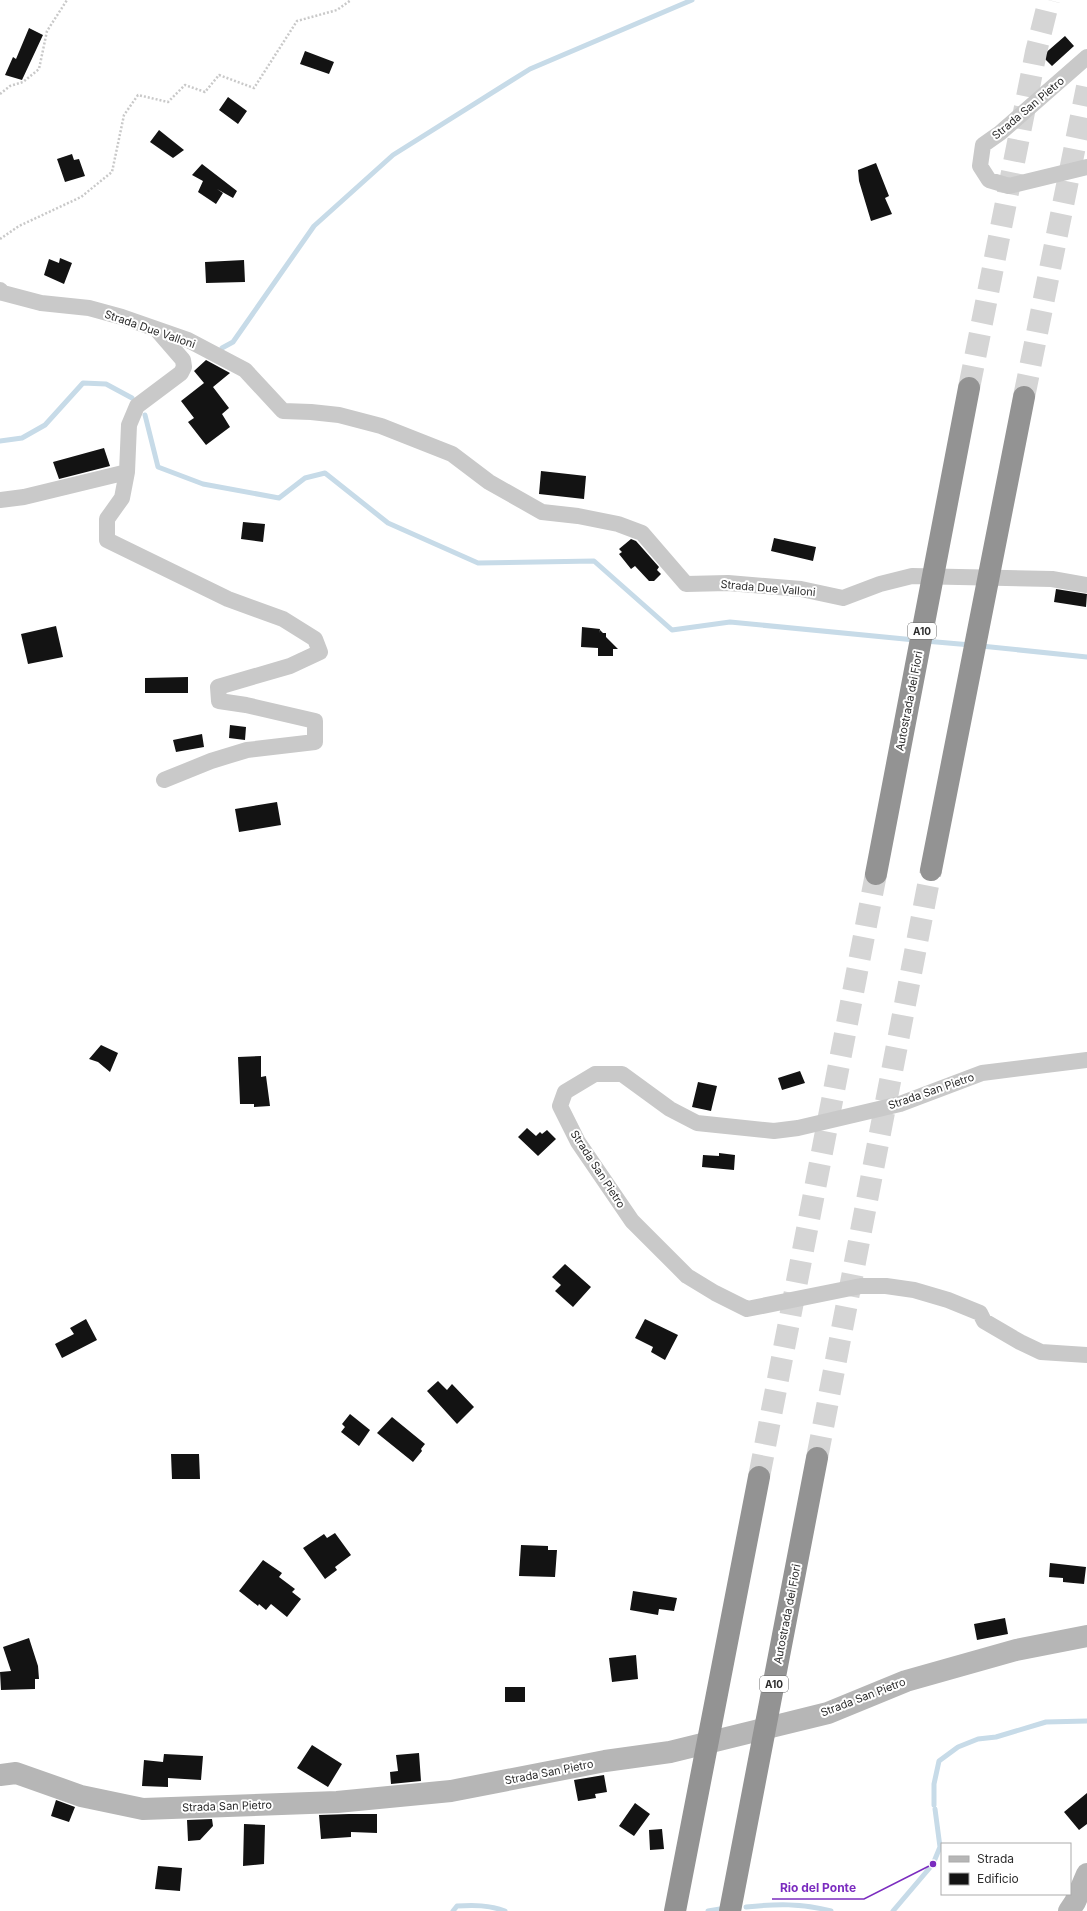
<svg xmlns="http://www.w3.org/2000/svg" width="1087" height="1911" font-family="Inter,sans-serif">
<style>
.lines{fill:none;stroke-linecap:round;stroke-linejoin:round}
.stream{stroke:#c7dbe8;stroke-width:5}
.building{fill:#131313}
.highway-tunnel{stroke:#d5d5d5;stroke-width:22;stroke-dasharray:22 11;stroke-linecap:butt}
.path{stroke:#c9c9c9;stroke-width:2.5;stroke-dasharray:2 2;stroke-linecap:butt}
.street{stroke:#c9c9c9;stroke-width:16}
.secondary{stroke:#b6b6b6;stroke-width:22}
.highway-bridge{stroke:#939393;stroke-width:22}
.labels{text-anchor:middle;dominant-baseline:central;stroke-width:4;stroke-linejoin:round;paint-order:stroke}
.shield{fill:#fff;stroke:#6b6b6b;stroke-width:1}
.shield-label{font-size:10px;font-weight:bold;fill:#2c2c2c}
.street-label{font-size:11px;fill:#2c2c2c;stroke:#fff}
.leader{fill:none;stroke:#7b2cbf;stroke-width:1.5}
.callout-dot{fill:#7b2cbf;stroke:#fff;stroke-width:1.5}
.callout-label{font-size:12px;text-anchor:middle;font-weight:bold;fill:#7b2cbf;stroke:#fff;stroke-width:4;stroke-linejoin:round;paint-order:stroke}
</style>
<rect width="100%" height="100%" fill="#fff"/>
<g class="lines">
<!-- stream -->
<path class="stream" d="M222,348L233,342L314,226L393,155L530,69L692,0
M145,415L158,467L203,484L279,498L305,478L325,473L388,523L478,563L594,561L672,630L730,622L915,640
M0,441L22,438L45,425L83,383L106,384L132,398
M925,641L971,645
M981,646L1087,657
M934,1805V1784L939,1761L958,1747L978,1739L996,1737L1046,1722L1087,1721
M746,1907C775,1904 802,1903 831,1911
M453,1911L457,1906C474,1905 489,1905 505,1911
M708,1911L720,1909
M893,1911L933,1864L940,1847L935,1809"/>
</g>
<!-- building -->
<path class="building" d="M29,28L43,35L22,80L5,75L13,57L16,59Z
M1065,36L1074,46L1052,66L1042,56Z
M305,51L334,62L329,74L300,64Z
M228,97L247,111L238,124L219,110Z
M159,130L184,150L173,158L150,142Z
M72,154L74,160L79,159L85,176L65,182L57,159Z
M876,163L889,196L885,198L892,214L871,221L859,181L858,170Z
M202,164L237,191L233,198L217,189L223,193L216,204L198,192L203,181L192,175Z
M60,258L72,263L64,284L44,275L49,259L59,263Z
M244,260L245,282L206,283L205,262Z
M206,360L230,373L213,387L229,408L222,414L230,427L206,445L188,422L194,418L181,401L204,383L194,371Z
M104,448L110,466L59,479L53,462Z
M541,471L586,476L584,499L539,494Z
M243,522L265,524L263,542L241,539Z
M774,538L816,547L813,561L771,551Z
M631,539L636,541L659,567L657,570L661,574L654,581H649L635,566L631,569L619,554L622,552L619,549Z
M1056,589L1087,594L1086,607L1054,602Z
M56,626L63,657L28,664L21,634Z
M582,627L600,629L599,633L600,630L603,633H606V637L618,649H613V656H598V648L581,647Z
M188,677V693H145V678Z
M230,725L246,727L245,740L229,738Z
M202,734L204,747L176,752L173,740Z
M277,802L281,825L239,832L235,809Z
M101,1045L118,1053L110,1072L98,1062L89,1059Z
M261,1056V1077L266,1076L270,1106L254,1107V1104H240L238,1057Z
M800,1071L805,1083L782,1090L778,1078Z
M698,1082L717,1086L711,1111L692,1107Z
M527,1128L536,1136L540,1132L542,1134L547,1130L556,1139L538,1156L518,1137Z
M719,1153L735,1155L734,1170L702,1167L703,1155L719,1156Z
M565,1264L591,1287L573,1307L555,1291L561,1285L552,1277Z
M86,1319L97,1340L62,1358L55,1344L74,1334L70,1328Z
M645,1319L678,1335L665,1360L651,1352L653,1347L635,1338Z
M438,1381L447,1390L452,1384L474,1407L457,1424L427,1391Z
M350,1414L370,1430L359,1446L341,1432L345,1427L342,1424Z
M392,1417L425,1444L421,1449L422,1451L413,1462L377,1433Z
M171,1454H199L200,1479H172Z
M335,1533L351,1555L335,1567L337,1570L325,1579L303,1548L324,1534L327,1538Z
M521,1545L548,1546V1550H557L555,1577L519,1576Z
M263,1560L282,1573L279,1577L295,1589L292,1592L301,1599L287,1617L271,1604L266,1610L259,1604L258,1606L239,1591Z
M1050,1563L1086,1567L1084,1584L1063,1582V1578L1049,1577Z
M633,1591L677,1598L674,1611L659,1609L658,1615L630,1610Z
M1005,1618L1008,1634L977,1640L974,1624Z
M29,1638L38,1666L39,1679H35V1689L1,1690L0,1672L11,1671L3,1647Z
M636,1655L638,1679L612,1682L609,1658Z
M505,1687H525V1702H505Z
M312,1745L342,1764L328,1787L297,1768Z
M419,1753L421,1781L391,1784L390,1772L398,1771L396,1755Z
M164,1754L203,1756L201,1780L168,1778V1787L142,1786L144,1760L163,1762Z
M604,1775L607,1792L595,1794L596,1798L578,1801L574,1780Z
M1087,1793V1824L1079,1830L1064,1812Z
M56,1800L75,1807L69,1822L51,1816Z
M635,1803L650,1814L634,1836L619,1826Z
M349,1814H377V1833L351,1832V1837L321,1839L319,1815Z
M212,1819L213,1826L200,1840L188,1841L187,1820Z
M244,1824L265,1825L264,1864L243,1866Z
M662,1829L664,1849L650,1850L649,1830Z
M158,1866L182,1868L180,1891L155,1889Z"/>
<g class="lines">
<!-- highway-tunnel -->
<path class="highway-tunnel" d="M969,388L1036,52L1049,0
M1024,397L1087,87
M817,1458L931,870
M759,1477L876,874"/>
<!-- path -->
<path class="path" d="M0,94L10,86L23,82L39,69L47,31L67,0
M0,239L19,226L81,197L112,172L124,115L138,95L168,102L185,85L205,92L219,75L254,88L297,21L337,10L351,0"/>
<!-- street -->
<path class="street" d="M1087,57L1000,133L983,145L980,166L989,180L1009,186L1087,167
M0,290L3,293L41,303L89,308L122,317L188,340L245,370L283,411L311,412L339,415L381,426L452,454L489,482L542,512L578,516L618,524L642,533L686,584L728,583L801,589L843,598L880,584L912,576L1052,579L1087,585
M157,330L183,360L184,367L181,373L137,406L129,425L127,472L122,498L107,519V540L228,599L283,619L315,639L320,652L290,666L218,687L219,701L246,705L315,721V742L247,750L211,761L164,780
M0,500L24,497L127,472
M1087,1060L982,1073L900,1104L798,1128L774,1131L697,1123L670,1109L622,1074H595L565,1092L560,1106L578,1142L632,1221L687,1276L715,1293L747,1309L861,1286H886L914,1290L948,1300L980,1313L984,1321L1020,1342L1041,1352L1087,1355"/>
<!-- secondary -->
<path class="secondary" d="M0,1775L16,1773L81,1796L143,1809L337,1802L451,1791L605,1761L670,1752L828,1713L906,1681L1016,1650L1087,1636
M1069,1911L1075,1902L1087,1874"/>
<!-- highway-bridge -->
<path class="highway-bridge" d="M931,870L1024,397
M876,874L969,388
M675,1911L759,1477
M730,1911L817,1458"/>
</g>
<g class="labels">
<!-- shield labels -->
<g class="shield">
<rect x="908" y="623" width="28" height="16" rx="3"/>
<rect x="760" y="1676" width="28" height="16" rx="3"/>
</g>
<g class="shield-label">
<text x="922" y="631">A10</text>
<text x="774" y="1684">A10</text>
</g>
<!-- street labels -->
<g class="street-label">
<text transform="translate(1028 108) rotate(-40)">Strada San Pietro</text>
<text transform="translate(150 329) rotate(19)">Strada Due Valloni</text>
<text transform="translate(768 588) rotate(5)">Strada Due Valloni</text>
<text transform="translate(909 701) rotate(-79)">Autostrada dei Fiori</text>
<text transform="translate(931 1091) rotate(-19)">Strada San Pietro</text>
<text transform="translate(598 1169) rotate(57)">Strada San Pietro</text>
<text transform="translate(787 1614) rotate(-79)">Autostrada dei Fiori</text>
<text transform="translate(863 1697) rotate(-21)">Strada San Pietro</text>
<text transform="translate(549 1772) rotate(-11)">Strada San Pietro</text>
<text transform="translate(227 1806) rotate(-2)">Strada San Pietro</text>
</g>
</g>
<!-- callouts -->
<path class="leader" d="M933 1864L864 1899H772"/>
<circle class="callout-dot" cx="933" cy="1864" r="4"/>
<g class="callout-label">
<text x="818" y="1892">Rio del Ponte</text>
</g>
<!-- legend -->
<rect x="941" y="1843" width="130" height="52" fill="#ffffff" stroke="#ababab"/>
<rect x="949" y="1856" width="20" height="6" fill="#b6b6b6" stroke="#ababab"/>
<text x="977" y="1863" font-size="12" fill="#2c2c2c">Strada</text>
<rect x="949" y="1873" width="20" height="12" fill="#131313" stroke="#ababab"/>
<text x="977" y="1883" font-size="12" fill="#2c2c2c">Edificio</text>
</svg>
